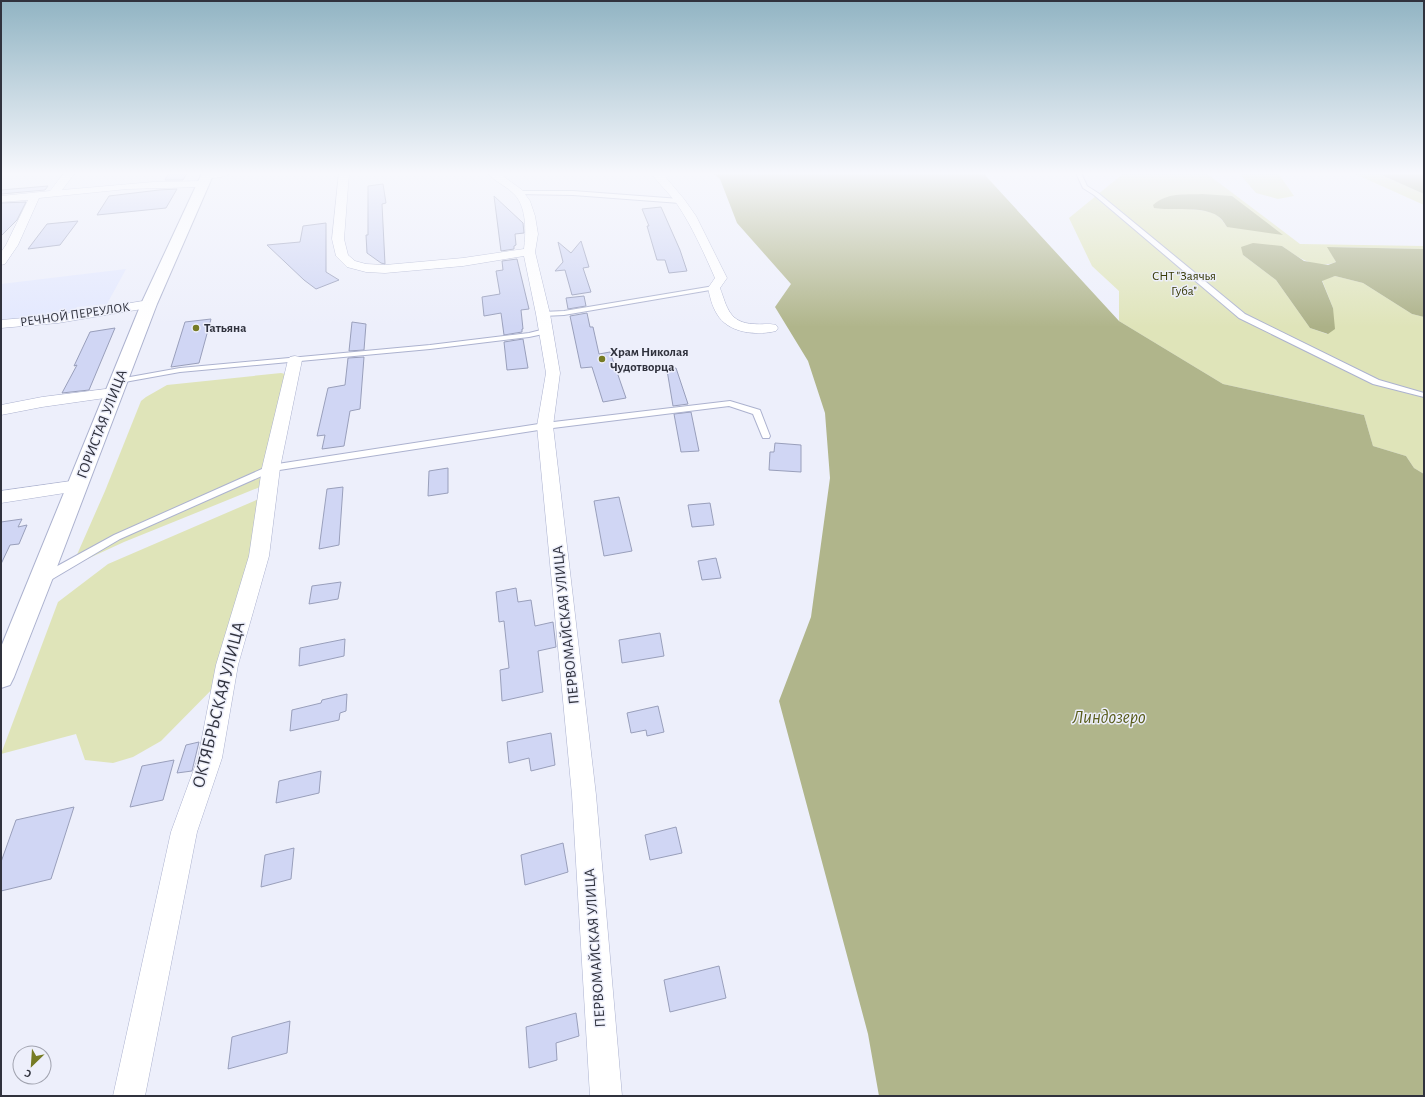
<svg xmlns="http://www.w3.org/2000/svg" width="1425" height="1097" font-family="'Alegreya Sans',sans-serif">
<style>
.built{fill:#e3e8fe}
.green{fill:#dfe4b9;fill-rule:evenodd}
.forest{fill:#acb187}
.water{fill:#b0b58b}
.building{fill:#d0d6f4;stroke:#999fbb}
.lines{fill:none;stroke-linecap:round;stroke-linejoin:round}
.service-casing{stroke:#acb2cf;stroke-width:2}
.minor-casing{stroke:#acb2cf;stroke-width:1}
.tertiary-casing{stroke:#acb2cf;stroke-width:2}
.service{fill:#fff;fill-rule:evenodd}
.minor{fill:#fff;fill-rule:evenodd}
.tertiary{fill:#fff;fill-rule:evenodd}
.poi-dot{fill:#767b24;stroke:#edeffb;stroke-width:1.5}
.labels{text-anchor:middle;dominant-baseline:central;stroke-width:3;stroke-linejoin:round;paint-order:stroke}
.far-park-label{font-size:13px;fill:#373a06;stroke:#edeffb}
.far-street-label{font-size:13px;fill:#30323d;stroke:#edeffb}
.far-poi-label{font-size:13px;font-weight:bold;fill:#30323d;stroke:#edeffb;text-anchor:start}
.street-label{font-size:15px;fill:#30323d;stroke:#edeffb}
.near-street-label{font-size:18px;fill:#30323d;stroke:#edeffb}
.near-water-label{font-size:19px;font-style:italic;fill:#595d1b;stroke:#edeffb}
</style>
<rect width="100%" height="100%" fill="#edeffb"/>
<!-- built -->
<path class="built" d="M126,269L107,304L77,307L68,315L1,322V284Z"/>
<!-- green -->
<path class="green" d="M1124,173H1206L1300,244L1424,246V249L1328,247L1336,262C1315,270 1299,258 1282,246L1243,255L1276,280L1310,328L1327,334L1333,308L1322,280L1335,276L1363,283L1412,314L1424,317V474L1414,468L1406,456L1373,446L1364,415L1223,384L1119,321V291L1092,266L1069,218ZM1232,196L1227,227C1225,224 1222,220 1219,217C1207,207 1176,209 1161,209Z
M1239,173H1278L1294,196L1278,199L1256,193Z
M1353,173H1377L1424,194V205Z
M281,373L289,375L260,487L124,542L72,566L105,491L141,401L146,397L167,385Z
M275,492L232,669L161,741L133,757L113,763L85,760L76,734L1,754L58,602L108,564Z"/>
<!-- forest -->
<path class="forest" d="M1377,173H1424V194Z
M1202,194L1232,196L1283,235L1227,227C1225,224 1222,219 1219,217C1204,205 1172,211 1154,208L1153,205C1168,192 1183,195 1202,194Z
M1253,243L1282,246L1304,261L1328,265L1336,262L1327,247L1424,249V317L1412,314L1363,283L1335,276L1322,281L1333,308L1335,329L1328,334L1310,328L1276,280L1243,255L1241,247Z"/>
<!-- water -->
<path class="water" d="M713,173H983L1119,321L1223,384L1364,415L1373,446L1406,456L1414,468L1424,474V1096H879L868,1034L779,701L811,617L830,478L825,413L808,361L775,307L791,284L737,223L720,179Z"/>
<!-- building -->
<path class="building" d="M169,173H187L183,180H165Z
M383,184L386,203L382,204L385,264L381,263L367,253L366,235H368V186Z
M48,186L45,190L1,194V190Z
M177,189L166,208L97,215L109,196L159,190Z
M494,196L523,223L524,233L515,234L516,245L514,246V249L501,251Z
M26,202L17,220L1,236V203Z
M661,207L680,250L687,271L669,273L665,260H657L647,226H649L642,209Z
M78,221L60,245L28,249L47,224Z
M326,223V272L339,280L316,289L304,280L267,245L300,242L303,226Z
M581,241L589,267L583,268L591,292L572,295L565,270L555,271L563,262L558,242L571,253Z
M517,259L529,309L521,310L523,329H522V332L504,335L501,313L484,316L482,297L500,294L496,271L503,270L502,261Z
M584,296L586,306L568,309L566,298Z
M587,313L590,327H593L599,354L610,352L626,398L603,402L592,367L581,368L570,316Z
M211,319L199,363L171,367L185,322Z
M352,322L366,324L364,350L349,351Z
M115,328L89,390L62,393L77,365L74,366L90,332Z
M523,339L528,368L507,370L504,342Z
M364,357L360,409L350,411L344,446L322,449L325,435L317,436L328,388L345,385L348,358Z
M676,368L688,404L673,406L667,370Z
M691,412L699,451L681,452L674,414Z
M775,443L801,445V472L769,470L770,452H774Z
M448,468V493L428,496L429,471Z
M343,487L339,545L319,549L327,489Z
M619,497L632,551L604,556L594,501Z
M710,503L714,525L692,527L688,505Z
M22,519L18,527L27,525L19,544L10,545L1,564V522Z
M716,558L721,578L702,580L698,561Z
M341,582L338,599L309,604L312,586Z
M516,588L518,602L531,600L535,626L553,622L556,647L538,651L543,692L502,701L500,670L509,668L504,621L499,622L496,592Z
M660,633L664,656L622,663L619,640Z
M345,639L344,656L299,666L300,648Z
M347,694L346,711L340,713L339,720L290,731L292,710L321,703L322,700Z
M658,706L664,732L647,736L646,730L631,733L627,713Z
M551,733L555,765L531,771L529,758L509,763L507,742Z
M199,742L192,771L177,773L186,745Z
M174,760L163,800L130,807L142,766Z
M321,771L319,793L276,803L279,781Z
M74,807L51,879L1,891V862L16,820Z
M676,827L682,853L650,860L645,835Z
M563,843L568,872L525,885L521,855Z
M294,848L291,879L261,887L265,855Z
M719,966L726,998L670,1012L664,980Z
M576,1013L579,1036L556,1043L557,1060L529,1068L526,1027Z
M290,1021L287,1053L228,1069L232,1037Z"/>
<g class="lines">
<!-- service casing -->
<g class="service-casing">
<path id="service" d="M1076,173H1081L1087,186L1098,193L1245,314L1379,380L1424,393V397L1373,384L1239,318L1094,195L1083,188Z
M516,191H573L680,199L683,201L680,203L573,195L518,194L516,193Z
M714,286L717,288L716,289L564,315L543,316L539,314L543,312L564,311Z
M545,329L549,331L548,333L529,337L430,349L180,372L119,383L115,381L119,379L180,368L430,345L529,333Z
M730,401L760,410L770,436L769,438H763L762,436L753,414L729,406L545,429L273,471L120,539L49,581H41L40,578L41,575L114,535L271,465L545,423Z"/>
</g>
<!-- minor casing -->
<g class="minor-casing">
<path id="minor" d="M64,173H75L62,190L153,182L203,181L208,184L203,187L127,189L39,198L18,245L5,264L1,265V252L6,245L28,200L1,202V196L50,191Z
M203,173H230C225,178 210,179 203,177L202,175Z
M339,173H349L344,239L348,255L355,261L366,264L385,265L463,258L524,249C526,233 527,208 515,195C507,186 495,182 487,173H499L522,190L530,201L535,216L538,234L535,252L550,314L560,373L553,426L596,795L622,1096H590L572,795L537,426L546,373L536,314L524,256L463,266L385,273L366,272L347,267L336,256L332,239Z
M651,173H662L684,199L696,216L727,278L720,288C727,307 729,323 754,324C761,325 769,323 776,325L778,328L776,331C756,336 728,333 717,314C712,306 710,297 708,288L715,278C704,253 692,226 677,204C669,193 659,184 651,173Z
M149,300L154,301L156,304L154,307L58,323L1,328V320L58,315Z
M295,356L300,357L302,360L280,468L269,556L238,665L222,758L197,832L145,1096H113L171,832L198,758L216,665L249,556L262,468L288,360L290,357Z
M114,388L119,390L122,393L119,396L42,407L1,415V405L42,397Z
M78,480L84,482L87,486L84,490L1,503V491Z"/>
</g>
<!-- tertiary casing -->
<g class="tertiary-casing">
<path id="tertiary" d="M202,173H214L157,304L52,580L14,677L10,685L1,688V647L141,304Z"/>
</g>
<!-- service -->
<use href="#service" class="service"/>
<!-- minor -->
<use href="#minor" class="minor"/>
<!-- tertiary -->
<use href="#tertiary" class="tertiary"/>
</g>
<!-- sky -->
<linearGradient id="sky" x2="0" y2="1"><stop stop-color="#91b4c3"/><stop offset="0.53" stop-color="#f7f8fd"/><stop offset="1" stop-color="#f7f8fd" stop-opacity="0"/></linearGradient>
<rect width="1425" height="327" fill="url(#sky)"/>
<!-- markers -->
<g class="poi-dot">
<circle cx="196" cy="328" r="4"/>
<circle cx="602" cy="359" r="4"/>
</g>
<g class="labels">
<!-- far-park labels -->
<g class="far-park-label">
<text x="1184" y="276">СНТ "Заячья<tspan x="1184" dy="15">Губа"</tspan></text>
</g>
<!-- far-street labels -->
<g class="far-street-label">
<text transform="translate(75 315) rotate(-8)">РЕЧНОЙ ПЕРЕУЛОК</text>
</g>
<!-- far-poi labels -->
<g class="far-poi-label">
<text x="204" y="328">Татьяна</text>
<text x="610" y="352">Храм Николая<tspan x="610" dy="15">Чудотворца</tspan></text>
</g>
<!-- street labels -->
<g class="street-label">
<text transform="translate(102 424) rotate(-69)">ГОРИСТАЯ УЛИЦА</text>
<text transform="translate(566 625) rotate(-96)">ПЕРВОМАЙСКАЯ УЛИЦА</text>
<text transform="translate(595 948) rotate(-94)">ПЕРВОМАЙСКАЯ УЛИЦА</text>
</g>
<!-- near-street labels -->
<g class="near-street-label">
<text transform="translate(219 705) rotate(-76)">ОКТЯБРЬСКАЯ УЛИЦА</text>
</g>
<!-- near-water labels -->
<g class="near-water-label">
<text x="1109" y="717">Линдозеро</text>
</g>
</g>
<!-- border -->
<rect width="1425" height="1097" fill="none" stroke="#30323d" stroke-width="4"/>
<!-- north arrow -->
<g transform="translate(32 1065) rotate(205)"><circle r="19" fill="#edeffb" stroke="#a1a3af"/>
<path d="M0-3L7 15L0 10L-7 15Z" fill="#767b24"/>
<text y="-6" font-size="11" font-weight="bold" text-anchor="middle" fill="#30323d">С</text>
</g>
</svg>
